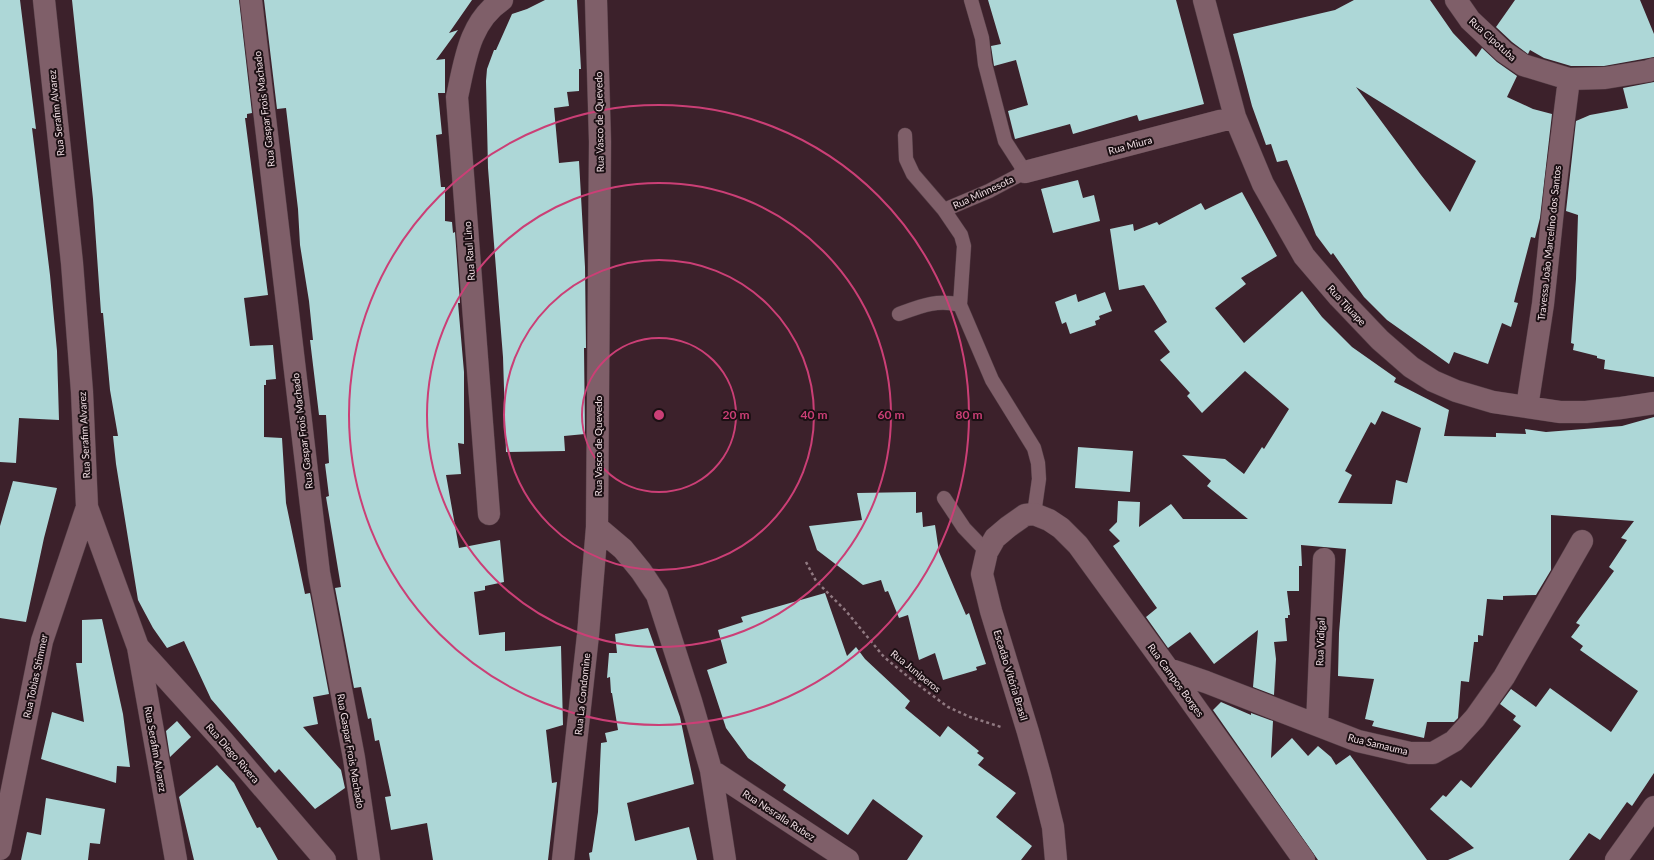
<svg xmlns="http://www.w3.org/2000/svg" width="1654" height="860" font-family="Lato,sans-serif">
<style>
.building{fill:#add7d7;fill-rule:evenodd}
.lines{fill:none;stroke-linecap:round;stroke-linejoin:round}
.lane-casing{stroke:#533d45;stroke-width:15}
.street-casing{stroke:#533d45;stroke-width:23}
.path{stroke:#907981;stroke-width:2.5;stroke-dasharray:3 3;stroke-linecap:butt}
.lane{stroke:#7f5f69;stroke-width:14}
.street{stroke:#7f5f69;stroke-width:22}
.ring{fill:none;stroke:#cb3f76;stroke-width:2}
.labels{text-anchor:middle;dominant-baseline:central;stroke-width:4;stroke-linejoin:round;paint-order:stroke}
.street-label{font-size:10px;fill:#efdde2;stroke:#1b0f13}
.centre{fill:#cb3f76;stroke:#1b0f13;stroke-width:2}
.ring-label{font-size:12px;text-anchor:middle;font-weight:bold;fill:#cb3f76;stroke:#1b0f13;stroke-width:4;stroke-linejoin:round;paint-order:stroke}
</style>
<rect width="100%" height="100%" fill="#3c212b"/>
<!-- building -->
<path class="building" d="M0,0H20L36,129L32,128L50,275L57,351L59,420L19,418L16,463L0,462Z
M72,0H239L252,113L247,114V118H245L268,295L244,298L250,346L273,345L276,379L266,380V385H264V437L282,438L286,503L305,594L310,593L329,694L313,697L318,724L303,727L341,770L345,788L315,809L279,769L275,773L211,699L184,641L167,648L153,628L138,600L116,464L113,436H118L110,390L103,313H101L93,199Z
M264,0H472L449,33L458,30L436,60L445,59V93H438L442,134L436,135L441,187H445V221L452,222L453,233L455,232L460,303H458L464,372V444L458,443L461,474L446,475L459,548L500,540L504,582L485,586V590L474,592L479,635L505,632V651L561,646L563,725L546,730L552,783L557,782L548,860H433L427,823L391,830L385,797L391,796L379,740L375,741L371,718L368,719L361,687L354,688L335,588L341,587L326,497L329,496L325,464L329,463L326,415H319L310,340H313L309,301L300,245L298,209L286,108L277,109Z
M545,0H577L581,69H579V91L567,92L569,106L554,108L559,163L579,161L585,267L586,348H584L585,434L564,436L565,451L506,452L503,357L488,168L486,81L487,69L494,50H496L512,14L527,9Z
M988,0H1176L1204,104L1139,121L1137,115L1073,134L1070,124L1015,139L1008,111L1028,105L1016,60L994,66L991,46L1001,44Z
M1354,0H1430L1453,33L1476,57L1482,48L1497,62L1517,76L1507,97L1533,109L1552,114L1540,218L1535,238L1531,237L1516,294L1514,302L1518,303L1511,327L1502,323L1488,364L1454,352L1449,364L1387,320L1364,297L1333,253L1331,255L1316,235L1287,160L1277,162L1271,144L1266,145L1252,106L1233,34L1335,10ZM1356,87L1476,161L1450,212L1421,175Z
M1515,0H1640L1654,34V57L1604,66H1571L1544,58L1530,50L1528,54L1512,42L1496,27Z
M1654,82V377L1604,369L1605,360L1597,358V356L1573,350L1574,344L1571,343L1576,279L1578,215L1566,211L1576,121L1590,115L1628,108L1623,88Z
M1078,180L1083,198L1094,195L1100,221L1053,233L1041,189Z
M1242,192L1277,256L1241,278L1246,284L1215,308L1244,343L1302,291L1322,317L1352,347L1396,378L1394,382L1449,410L1444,436L1496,437V433L1526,434L1525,429L1546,432L1622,426L1654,417V773L1632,806L1627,802L1600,840L1589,833L1569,860H1448L1474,848L1430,809L1443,795L1446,797L1461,780L1471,788L1521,726L1513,720L1516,716L1500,704L1511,689L1536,707L1550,688L1611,732L1638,691L1580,650L1583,646L1571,637L1580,625L1576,623L1614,571L1609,567L1627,540L1621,538L1634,521L1551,515V570L1536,595L1503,596V600L1487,599L1483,636L1478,635V642H1474L1469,682L1461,681L1458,718L1454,722H1427L1424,738L1372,726L1374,721L1365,719L1374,679L1338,676L1339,633L1346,549L1301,545L1302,566H1299V591H1287L1290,615H1288V618H1285L1287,641L1274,642L1276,659L1274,695L1253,687L1258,630L1214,664L1190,632L1168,648L1146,617L1157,608L1113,546L1120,541L1109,530L1117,522L1118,501L1140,502L1139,527L1171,504L1183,519H1248L1207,486L1211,481L1182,455L1225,459L1244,474L1262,447L1264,449L1289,409L1245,371L1202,413L1187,396L1190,393L1160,360L1170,352L1154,331L1167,322L1144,285L1119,290L1110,229L1133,224L1134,231L1157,222L1159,225L1201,203L1205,210ZM1382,411L1421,428L1407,483L1396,480L1392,504L1338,503L1352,475L1345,471L1371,422L1375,425Z
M1105,292L1112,311L1099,316L1100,319L1095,321L1096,325L1070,334L1066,322L1062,324L1055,302L1076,294L1078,302Z
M1078,447L1133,451L1130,492L1075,488Z
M13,481L57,488L44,538L26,622L0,618V526Z
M916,492V513L922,512L923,527L935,525L939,552L966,615L969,613L986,664L976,667L977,670L943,680L935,653L919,660L908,615L899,618L888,591L885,592L881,580L863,585L817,550L809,526L862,520L857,493Z
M825,593L847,656L856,647L865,659L910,701L905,708L940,737L948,726L979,751L977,753L984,758L978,765L1016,793L996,817L1032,846L1021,860H907L923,836L873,799L848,835L783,790L786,785L748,758L726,728L707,670L727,663L718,630L743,622L741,617Z
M102,619L123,714L130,767L117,766L116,783L41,759L52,712L84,722L76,663H82V620Z
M648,628L680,717L694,784L627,803L635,841L689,827L697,860H590L589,853L592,852L598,812L601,743L607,742L605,733L618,730L612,693H611L610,677L607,678L609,653H617L615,634Z
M1221,702L1251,715V713L1273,721L1271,758L1292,738L1308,756L1318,746L1331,757L1336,765L1350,755L1427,860H1318L1213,710Z
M177,721L191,737L170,757L166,731Z
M217,765L234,783L257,828L260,827L278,860H194L179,797Z
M46,798L105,809L100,844L90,843L88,860H21L27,832L41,835Z"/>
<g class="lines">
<!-- lane casing -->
<g class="lane-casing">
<path id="lane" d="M971,0L982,38L985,64L1005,141L1025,172L989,191L944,210L961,235L964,246L960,305L992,380L1034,448L1038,463L1039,479L1034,514
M905,135L906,159L913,174L944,210
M899,314C921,306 937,299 960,305
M944,498L964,528L987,552"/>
</g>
<!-- street casing -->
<g class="street-casing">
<path id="street" d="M44,0L72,263L82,392L87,507L138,647L176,860
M251,0L319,573L354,758L369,860
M1204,0L1235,117L1263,184L1304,256L1339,297L1380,340L1411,367L1433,381L1456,391L1493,402L1560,412H1586L1621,408L1654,403
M1456,0L1470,20L1504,52L1523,65L1569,79L1605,78L1648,71L1654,69
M1025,172L1235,117
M1527,407L1543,304L1556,182L1569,79
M489,514L457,97C465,61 469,22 502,0
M597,527L623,549L641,571L657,595L691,701L711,770L725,860
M138,647L223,741L325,860
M1168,669L1206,682L1358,741L1410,753H1433L1454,741L1475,718L1504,677L1582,541
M1317,725L1324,559
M711,770L848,860
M0,849L42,641L87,507
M563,860L588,635L597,527L600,142L596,0
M1056,860L1053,827L1040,775L1028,732L991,611L982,574L987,552L995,538L1008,527L1025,515L1034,514L1049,520L1061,528L1078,545L1168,669L1304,860
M1616,860L1654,807"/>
</g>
<!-- path -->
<path class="path" d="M806,562L816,581L846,611L884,657L917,684L948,707L970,717L1001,727"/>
<!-- lane -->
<use href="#lane" class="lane"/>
<!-- street -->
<use href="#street" class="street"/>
</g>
<!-- distance rings -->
<g class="ring">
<circle cx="659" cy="415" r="77"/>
<circle cx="659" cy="415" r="155"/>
<circle cx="659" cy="415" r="232"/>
<circle cx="659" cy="415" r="310"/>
</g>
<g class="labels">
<!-- street labels -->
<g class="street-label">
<text transform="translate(1493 39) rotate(42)">Rua Cipotuba</text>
<text transform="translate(264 109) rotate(-97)">Rua Gaspar Frois Machado</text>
<text transform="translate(56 113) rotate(-96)">Rua Serafim Alvarez</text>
<text transform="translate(599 122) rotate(-91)">Rua Vasco de Quevedo</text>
<text transform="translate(1130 145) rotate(-15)">Rua Miura</text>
<text transform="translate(983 192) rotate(-25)">Rua Minnesota</text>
<text transform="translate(1549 243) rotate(-84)">Travessa João Marcelino dos Santos</text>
<text transform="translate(469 251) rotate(-94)">Rua Raul Lino</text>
<text transform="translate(1347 305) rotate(47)">Rua Tijuape</text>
<text transform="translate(302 431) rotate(-97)">Rua Gaspar Frois Machado</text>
<text transform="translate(84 435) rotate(-93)">Rua Serafim Alvarez</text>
<text transform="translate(598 446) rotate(-90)">Rua Vasco de Quevedo</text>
<text transform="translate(1320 642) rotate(-88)">Rua Vidigal</text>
<text transform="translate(916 671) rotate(39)">Rua Juniperos</text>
<text transform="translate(1011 675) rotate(73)">Escadão Vitória Brasil</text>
<text transform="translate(35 676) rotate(-78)">Rua Tobias Stimmer</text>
<text transform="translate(1176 680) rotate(54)">Rua Campos Borges</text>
<text transform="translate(582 694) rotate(-84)">Rua La Condomine</text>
<text transform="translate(1378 744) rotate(14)">Rua Samauma</text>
<text transform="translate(156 749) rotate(80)">Rua Serafim Alvarez</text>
<text transform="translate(351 751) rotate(80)">Rua Gaspar Frois Machado</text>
<text transform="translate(233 753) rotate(49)">Rua Diego Rivera</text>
<text transform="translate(779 815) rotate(33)">Rua Nesralla Rubez</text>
</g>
</g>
<circle cx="659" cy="415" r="6" class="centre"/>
<g class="ring-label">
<text x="736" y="419">20 m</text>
<text x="814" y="419">40 m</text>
<text x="891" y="419">60 m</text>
<text x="969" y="419">80 m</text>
</g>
</svg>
